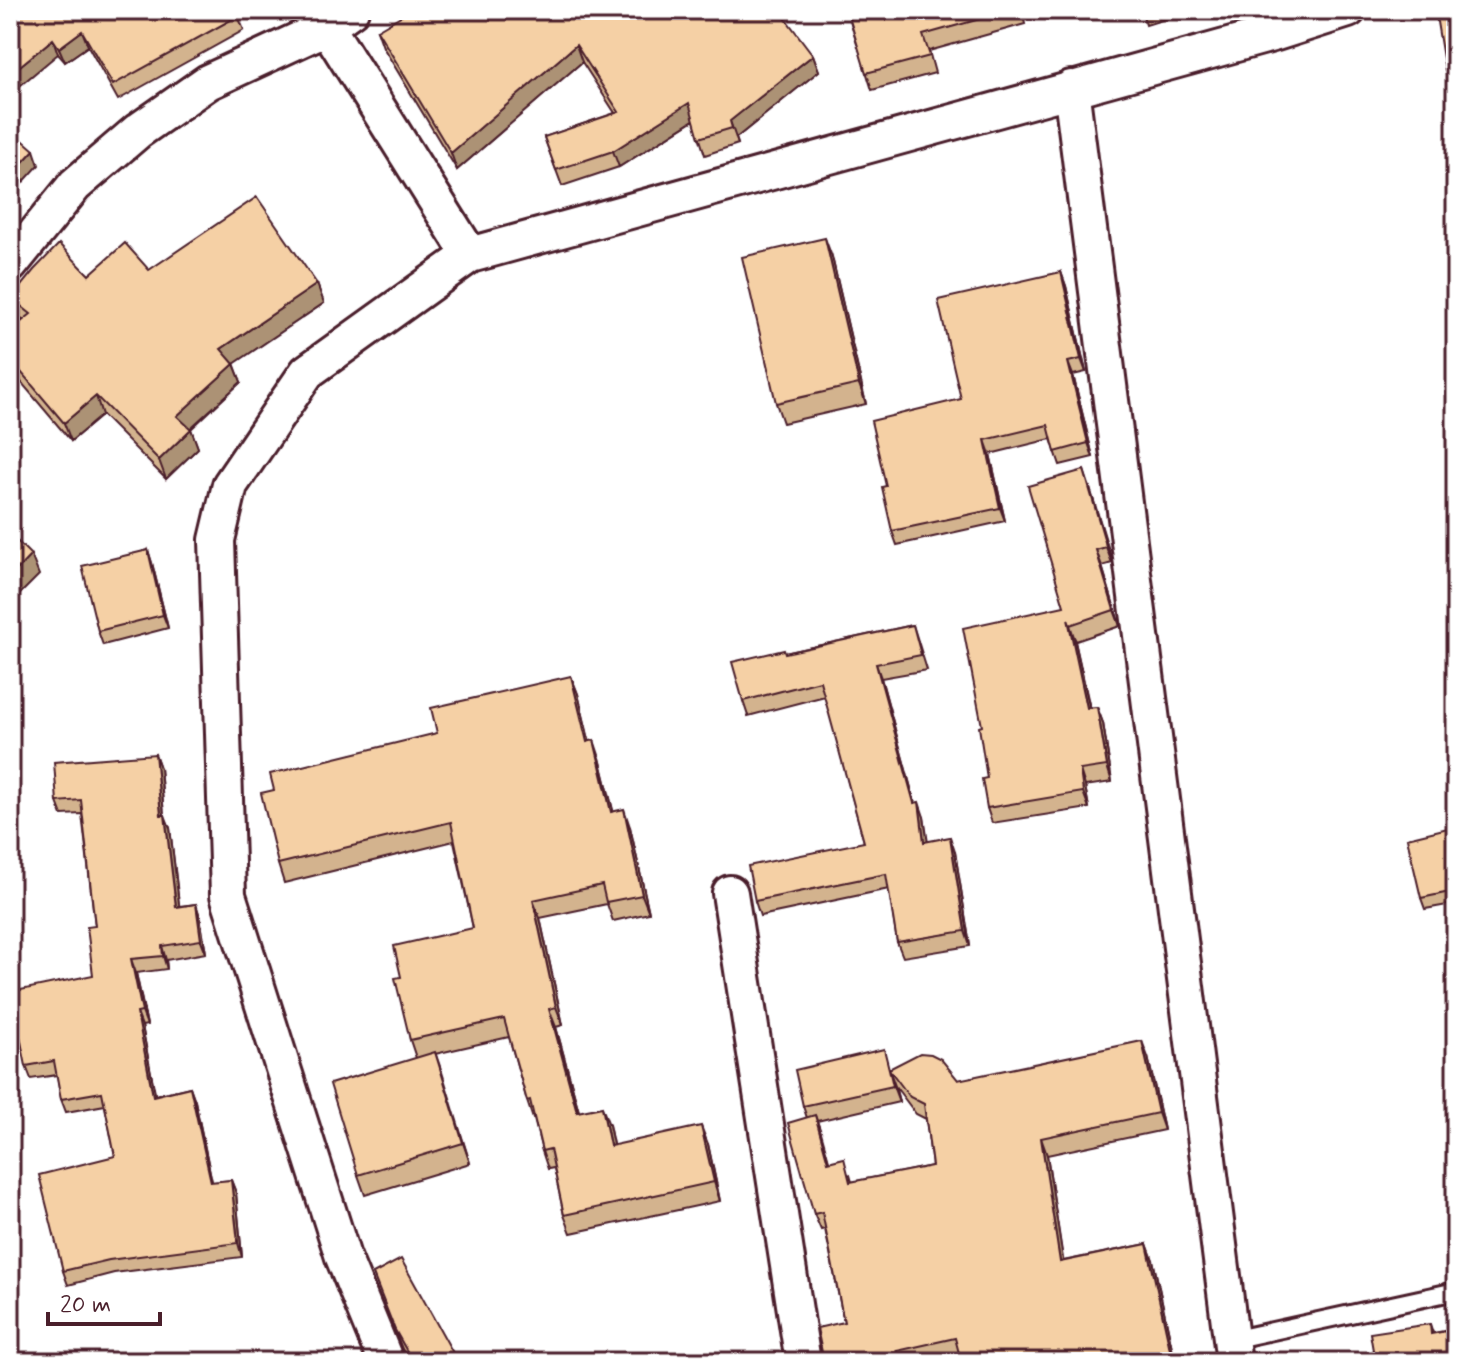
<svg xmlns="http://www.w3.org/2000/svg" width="1466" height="1372" font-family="Mynerve,sans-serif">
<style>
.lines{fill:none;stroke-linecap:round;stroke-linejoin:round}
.lane-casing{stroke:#4a1f2b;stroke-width:22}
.street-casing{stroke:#4a1f2b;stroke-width:40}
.lane{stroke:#fff;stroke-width:16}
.street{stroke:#fff;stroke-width:34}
.wall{fill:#d3b38e;stroke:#4a1f2b;stroke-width:2;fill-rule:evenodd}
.shaded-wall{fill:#ac9274;stroke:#4a1f2b;stroke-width:2}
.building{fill:#f5d0a5;stroke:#4a1f2b;stroke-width:2}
</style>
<rect width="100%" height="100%" fill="#fff"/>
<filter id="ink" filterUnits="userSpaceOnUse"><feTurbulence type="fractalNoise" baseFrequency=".0125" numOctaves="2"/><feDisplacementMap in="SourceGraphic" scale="16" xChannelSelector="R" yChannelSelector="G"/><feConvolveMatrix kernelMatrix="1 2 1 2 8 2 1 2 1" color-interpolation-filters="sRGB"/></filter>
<g filter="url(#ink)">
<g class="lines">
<!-- lane casing -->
<g class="lane-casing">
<path id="lane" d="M1231,1340L1456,1291"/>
</g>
<!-- street casing -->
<g class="street-casing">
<path id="street" d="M314,10L327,27L470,255
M1071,88L1234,1362
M10,265L75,185L138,131L208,82L327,27L351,10
M730,893L803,1362
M386,1362L343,1257L228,895L217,540L230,485L307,372L470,255L1276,33L1348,10"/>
</g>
<!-- lane -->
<use href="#lane" class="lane"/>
<!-- street -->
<use href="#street" class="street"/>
</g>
<!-- wall -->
<path class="wall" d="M10,10L238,16L244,30L118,100L88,46L65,62L58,54Z
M847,10H1029L1022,12L1025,24L929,51L935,73L872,90Z
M1141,10H1194L1146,25Z
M1456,10V83L1450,84L1445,70Z
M377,30L813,55L819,71L736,138L738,144L705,155L694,120L619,167L562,186L544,137L615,113L582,62L457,170L383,47Z
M832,257L866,404L783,423L776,403Z
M149,270L317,284L324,303L234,363L241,382L191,429L198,448L166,479L102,415L71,441L10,369V331L23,320L18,317L11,298L89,275Z
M1061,272L1066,286L1086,372L1073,375L1093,457L1060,465L1051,439L990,454L1005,521L897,545L892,531L886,486L961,399Z
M1089,485L1111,557L1112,563L1102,566L1120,626L1076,641L1074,637L1090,708L1097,707L1103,723L1112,782L1085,786L1089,808L992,823L987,808V778L982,726L1064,606Z
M148,550L152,563L168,628L103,645L98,631Z
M913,625L927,670L881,678L915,803L924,817L927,841L955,852L970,946L903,957L897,942L889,889L760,916L755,901L864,842L825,696L748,716L743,701L785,653Z
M571,676L578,694L589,741L600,758L613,811L630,827L649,913L613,921L607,904L540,918L563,1025L556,1027L579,1112L609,1125L613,1145L708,1144L720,1201L571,1233L564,1215L554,1168L548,1169L542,1151L534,1119H533L527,1101L509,1037L435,1054L470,1163L365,1195L358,1175L416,1058L410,1040L401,977L473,928L454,841L284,883L278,864L274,790L437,733Z
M155,754L160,768L164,815L170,828L179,906L196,904L200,917L206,953L166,960L167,969L136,973L147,1025L142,1026L155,1095L190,1087L195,1101L212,1182L231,1180L236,1193L242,1257L114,1273L68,1285L63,1271L115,1156L105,1105L66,1112L61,1099L57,1075L31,1079L26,1066L93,975L95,926L82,814L62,815L57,802Z
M1456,826L1453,904L1425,909L1421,898Z
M1148,1057L1164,1130L1047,1155L1063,1261L1147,1244L1153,1260L1175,1362H961L959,1355L930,1362H824L844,1322L825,1229L821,1230L814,1214L807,1118L803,1106L891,1068L958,1080ZM895,1086L916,1114L926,1119L932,1166L852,1182L850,1175L829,1162L817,1121L899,1102Z
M373,1274L458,1362H409L402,1349Z
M1430,1324L1433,1333L1456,1329V1362H1375Z"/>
<!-- shaded-wall -->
<path class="shaded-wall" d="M82,31L88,46L65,62L59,48Z
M53,39L58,54L10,94V74Z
M576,45L582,62L457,170L451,153Z
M813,55L819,71L736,138L738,144L730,121Z
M689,103L695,119L619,167L613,151Z
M34,150L39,165L10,197V176Z
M825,238L832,257L866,404L859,384Z
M1061,272L1066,286L1086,372L1081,359Z
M317,284L324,303L228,368L221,349Z
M1068,362L1073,375L1093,457L1088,443Z
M234,364L241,382L184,434L177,416Z
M96,396L102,415L71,441L64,423Z
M191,429L198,448L166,479L159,460Z
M985,440L990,454L1005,521L1000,508Z
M1084,470L1089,485L1112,563L1106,547Z
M148,550L152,563L168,628L163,615Z
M1096,550L1102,566L1120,626L1114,610Z
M31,555L39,575L10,604V577Z
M1068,619L1074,637L1093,724L1087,708Z
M876,664L881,678L919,818L914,803Z
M571,676L578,694L594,760L587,742Z
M1097,707L1103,723L1112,782L1107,766Z
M594,740L600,758L618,830L611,812Z
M155,754L160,768L165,829L161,815Z
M1080,770L1085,786L1089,808L1083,792Z
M919,802L924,817L930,856L924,842Z
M624,809L630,827L649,913L642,895Z
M165,815L170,828L181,920L176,907Z
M950,837L955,852L970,946L965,931Z
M533,900L540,918L563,1025L556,1007Z
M196,904L200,917L206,953L201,940Z
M162,946L166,960L167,969L163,956Z
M131,959L136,973L147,1025L142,1012Z
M549,1009L556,1027L584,1130L577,1112Z
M137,1013L142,1026L158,1109L153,1096Z
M1142,1041L1148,1057L1164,1130L1158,1113Z
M435,1052L442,1072L470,1163L463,1143Z
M889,1069L895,1086L899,1102L893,1086Z
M190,1087L195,1101L215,1196L211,1182Z
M602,1107L609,1125L617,1164L610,1146Z
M815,1115L821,1132L834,1179L828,1162Z
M701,1126L708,1144L720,1201L714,1182Z
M1041,1138L1047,1155L1066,1278L1060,1262Z
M231,1180L236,1193L242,1257L238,1243Z
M1147,1244L1153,1260L1175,1362H1174L1171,1354Z"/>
<!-- building -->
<path class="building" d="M10,10H235L238,16L113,85L82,31L59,48L53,39L10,74Z
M411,10H779L813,55L730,121L732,128L699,138L689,103L613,151L556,170L544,137L619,112L576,45L451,153L377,30Z
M847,10H1012L923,35L930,56L866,73Z
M1435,10H1456V68L1445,70Z
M10,129L34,150L10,176Z
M257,197L317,284L221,349L234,364L177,416L191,429L159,460L96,396L64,423L10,359V331L31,314L11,298L34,270L59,244L89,275L125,243L149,270Z
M825,238L859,384L776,403L742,257Z
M1061,272L1081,359L1068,362L1088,443L1055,452L1048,425L985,440L1000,508L892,531L882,487L886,486L871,421L961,399L938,300Z
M1084,470L1105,542L1106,547L1096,550L1114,610L1070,625L1068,619L1087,708L1097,707L1107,766L1080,770L1083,792L987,808L982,779L987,778L979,727L982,726L963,628L1064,606L1028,486Z
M10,534L31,555L10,577Z
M148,550L163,615L98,631L82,566Z
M913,625L921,655L876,664L914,803L919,802L924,842L950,837L965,931L897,942L886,874L755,901L748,866L864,842L820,681L743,701L732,662L784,650L785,653Z
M571,676L587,742L594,740L611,812L624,809L642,895L606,902L602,885L533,900L556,1007L549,1009L577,1112L602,1107L610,1146L701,1126L714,1182L564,1215L550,1149L542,1151L530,1100L527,1101L504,1019L410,1040L395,978L401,977L394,946L473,928L451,822L278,864L261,793L274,790L270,774L437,733L431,708Z
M155,754L161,815H165L176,907L196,904L201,940L162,946L163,956L131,959L142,1012L137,1013L153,1096L190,1087L211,1182L231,1180L238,1243L109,1260L63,1271L39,1175L115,1156L102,1092L61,1099L54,1061L26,1066L11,992L93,975L87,927L95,926L81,800L57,802L54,762Z
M1456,826V917L1450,892L1421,898L1407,838Z
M1142,1041L1158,1113L1041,1138L1060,1262L1147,1244L1171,1354L1143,1362H969L968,1356L960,1357L955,1338L897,1351L899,1362H860V1360L850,1362H824L817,1328L844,1322L822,1212L814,1214L788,1123L815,1115L828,1162L844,1158L850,1182L932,1166L924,1104L910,1097L889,1069L893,1086L803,1106L795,1070L884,1049L889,1069L920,1053L931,1054L941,1059L958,1080Z
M435,1052L463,1143L358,1175L330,1084Z
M401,1259L458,1362H413L395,1330L373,1274Z
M1430,1324L1431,1334L1456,1329V1358L1431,1362H1375L1370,1333Z"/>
</g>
<!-- margin -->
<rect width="1466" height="1372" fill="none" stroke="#fff" stroke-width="40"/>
<rect x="20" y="20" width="1426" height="1332" fill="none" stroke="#4a1f2b" stroke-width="3" filter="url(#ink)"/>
<!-- scale -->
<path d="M48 1312v12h112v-12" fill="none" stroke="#4a1f2b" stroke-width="4"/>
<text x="60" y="1312" font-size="24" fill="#4a1f2b" stroke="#ffffff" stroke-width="6" paint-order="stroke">20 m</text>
</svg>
